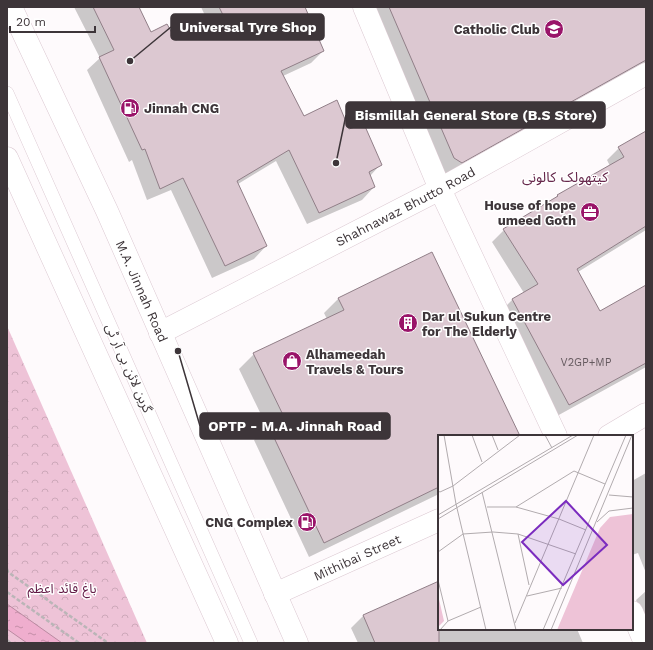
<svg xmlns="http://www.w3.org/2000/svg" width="653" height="650" font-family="'Work Sans','Noto Sans Arabic',sans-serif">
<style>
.park{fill:url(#park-crowns)}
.water{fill:url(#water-ripples);stroke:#ba8aa1}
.shadow{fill:#0003}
.building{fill:#dcc8d1;stroke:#917f88}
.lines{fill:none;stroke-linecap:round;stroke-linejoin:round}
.lane-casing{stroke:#dcc9d2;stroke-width:14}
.street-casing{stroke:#dcc9d2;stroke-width:23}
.secondary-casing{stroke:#dcc9d2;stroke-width:23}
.highway-casing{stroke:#dcc9d2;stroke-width:23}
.path{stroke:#bab5b7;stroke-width:2.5;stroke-dasharray:4 2;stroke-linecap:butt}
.lane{stroke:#fff;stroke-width:13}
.street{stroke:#fff;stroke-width:22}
.secondary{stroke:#fff;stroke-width:22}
.highway{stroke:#fff;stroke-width:22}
.labels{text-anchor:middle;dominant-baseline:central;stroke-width:3;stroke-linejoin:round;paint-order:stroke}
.number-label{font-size:11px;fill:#655a5f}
.poi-label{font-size:13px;font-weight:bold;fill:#3d3539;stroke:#fff;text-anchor:end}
.street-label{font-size:13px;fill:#3d3539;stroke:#fff}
.park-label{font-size:13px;fill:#611844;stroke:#fff}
.neighbourhood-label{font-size:14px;fill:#67284c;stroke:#fff}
.inset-road{fill:none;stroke:#b1abae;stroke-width:1}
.view{fill:#7b2cbf;fill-opacity:0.15;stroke:#7b2cbf;stroke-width:2}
.inset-edge{fill:none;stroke:#3d3539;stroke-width:2}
.leader{fill:none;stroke:#3d3539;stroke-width:1.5}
.callout-dot{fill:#3d3539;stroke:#fff;stroke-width:1.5}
.callout{fill:#3d3539;stroke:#3d3539;stroke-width:1.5}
.callout-label{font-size:14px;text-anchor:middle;font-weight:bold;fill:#fff}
</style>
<defs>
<pattern id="park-crowns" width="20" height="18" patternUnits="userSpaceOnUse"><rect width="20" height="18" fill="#eec3d7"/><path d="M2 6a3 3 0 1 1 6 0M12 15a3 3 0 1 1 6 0" fill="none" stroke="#cda8b9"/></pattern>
<pattern id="water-ripples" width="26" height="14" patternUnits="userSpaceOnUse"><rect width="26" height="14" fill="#efaece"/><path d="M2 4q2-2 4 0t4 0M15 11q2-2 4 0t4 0" fill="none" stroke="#c38ea8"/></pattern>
</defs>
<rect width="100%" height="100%" fill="#fefafc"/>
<!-- park -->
<path class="park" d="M7,326L147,643H7Z"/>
<!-- water -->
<path class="water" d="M7,604L62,643H27L7,629Z"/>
<!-- shadow -->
<path class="shadow" d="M74,7H138L151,33L175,41L209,24L201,7H304L323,51L311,63L283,76L303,118L348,131L381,164L370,176L374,187L362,200L307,224L276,161L238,184L266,246L254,259L212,278L171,190L147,200L132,160L129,162L87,70L100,58Z
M367,7H646V65L446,177Z
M646,132V230L578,272L600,312L646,287V367L557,416L501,311L513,299L524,293L492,242L504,230L553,200L557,196L610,166L607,160L619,148Z
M339,298L519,436H439V494L309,557L254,440L267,427L239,369L254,354L327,319L324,313Z
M646,473V573L638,553L632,555V481Z
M439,582V629H577L583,643H358L351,628L363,616Z
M646,591V621L636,600Z"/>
<!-- building -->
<path class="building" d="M93,7H139L151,32L167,24L176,40L223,15L219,7H305L324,51L281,71L304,116L337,100L349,129L364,124L382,165L369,172L375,187L319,213L289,150L237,181L267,246L225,266L183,178L160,189L145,149L142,150L99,57L114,50Z
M389,7H646V60L462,163L454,158Z
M646,131V226L577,269L600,311L646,285V363L569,405L512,299L538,284L503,229L558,196L557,195L624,157L618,147Z
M432,252L520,436H439V487L324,543L268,425L284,417L253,353L344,310L338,298Z
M439,581V643H375L363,615Z"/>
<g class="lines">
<!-- lane casing -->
<g class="lane-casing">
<path id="lane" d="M7,93L251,643"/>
</g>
<!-- street casing -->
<g class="street-casing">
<g id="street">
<path d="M364,7L440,189L556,436"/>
<path d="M609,436L646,414"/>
<path id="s1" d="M275,594L439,520"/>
<path d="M632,612L645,643"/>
</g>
</g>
<!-- secondary casing -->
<g class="secondary-casing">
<g id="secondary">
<path id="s2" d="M160,333L440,189L646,74"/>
</g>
</g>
<!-- highway casing -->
<g class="highway-casing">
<g id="highway">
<path id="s3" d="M11,7L107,211L297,643"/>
<path d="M7,158L227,643"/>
</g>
</g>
<!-- path -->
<path class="path" d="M7,569L8,572L108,643
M7,592L79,643
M7,640L11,643"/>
<!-- lane -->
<use href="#lane" class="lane"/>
<!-- street -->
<use href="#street" class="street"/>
<!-- secondary -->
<use href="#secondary" class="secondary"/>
<!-- highway -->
<use href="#highway" class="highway"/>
</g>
<!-- icons -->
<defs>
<g id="school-disc" transform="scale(1)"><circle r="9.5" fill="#991469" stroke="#fff"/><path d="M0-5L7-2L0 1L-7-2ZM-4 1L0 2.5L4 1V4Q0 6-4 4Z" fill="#fff"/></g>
<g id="fuel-disc" transform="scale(1)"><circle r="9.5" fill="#991469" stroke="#fff"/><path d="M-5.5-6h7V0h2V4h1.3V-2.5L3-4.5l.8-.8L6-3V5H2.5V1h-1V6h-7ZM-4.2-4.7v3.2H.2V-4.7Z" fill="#fff"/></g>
<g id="office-disc" transform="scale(1)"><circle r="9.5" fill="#991469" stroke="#fff"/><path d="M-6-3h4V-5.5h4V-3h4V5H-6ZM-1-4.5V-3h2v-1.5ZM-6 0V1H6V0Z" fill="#fff"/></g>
<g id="building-disc" transform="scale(1)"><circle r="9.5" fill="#991469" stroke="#fff"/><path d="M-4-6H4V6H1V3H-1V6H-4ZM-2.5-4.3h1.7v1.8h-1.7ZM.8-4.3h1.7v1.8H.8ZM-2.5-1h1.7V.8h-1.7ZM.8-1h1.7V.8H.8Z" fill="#fff"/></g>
<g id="shop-disc" transform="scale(1)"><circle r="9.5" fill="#991469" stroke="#fff"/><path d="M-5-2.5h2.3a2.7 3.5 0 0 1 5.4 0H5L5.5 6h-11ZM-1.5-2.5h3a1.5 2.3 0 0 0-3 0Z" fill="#fff"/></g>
</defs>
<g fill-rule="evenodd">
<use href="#school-disc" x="554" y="29"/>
<use href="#fuel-disc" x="130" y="108"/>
<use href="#office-disc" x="590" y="212"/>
<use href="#building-disc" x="408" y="323"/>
<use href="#shop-disc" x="292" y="361"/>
<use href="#fuel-disc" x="307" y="522"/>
</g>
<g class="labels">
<!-- number labels -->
<g class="number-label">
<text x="586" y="362">V2GP+MP</text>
</g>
<!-- poi labels -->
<g class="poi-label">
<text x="540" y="29">Catholic Club</text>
<text x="144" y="108" text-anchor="start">Jinnah CNG</text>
<text x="576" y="205">House of hope<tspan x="576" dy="15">umeed Goth</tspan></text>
<text x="422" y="316" text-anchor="start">Dar ul Sukun Centre<tspan x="422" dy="15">for The Elderly</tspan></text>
<text x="306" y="354" text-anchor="start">Alhameedah<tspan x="306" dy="15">Travels &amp; Tours</tspan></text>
<text x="293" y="522">CNG Complex</text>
</g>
<!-- street labels -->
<g class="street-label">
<text stroke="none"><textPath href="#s2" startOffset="276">Shahnawaz Bhutto Road</textPath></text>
<text stroke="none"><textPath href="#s3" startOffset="313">M.A. Jinnah Road</textPath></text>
<text transform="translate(129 368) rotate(66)">گرین لائن بی آر ٹی</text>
<text stroke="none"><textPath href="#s1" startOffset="90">Mithibai Street</textPath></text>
</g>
<!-- park labels -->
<g class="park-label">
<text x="62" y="588">باغ قائد اعظم</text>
</g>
<!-- neighbourhood labels -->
<g class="neighbourhood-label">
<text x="565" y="177">کیتھولک کالونی</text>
</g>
</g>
<!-- overview -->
<g transform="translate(438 435)">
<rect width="195" height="195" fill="#fefafc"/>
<path d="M195,79V195H119L162,93L172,82ZM0,160L6,186L0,192Z" fill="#eec3d7"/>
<path class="inset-road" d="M6,0L18,69L48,195M34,0L44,27M54,0L60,15M107,0L114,13M0,56L2,57L15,51L82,0M44,57L78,195M171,60L195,62M49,72H78L121,84L148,95M78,72L136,36L167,49M0,80L135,0M0,84L140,0M159,87L171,76L195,73M80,99L91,150M0,117L25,99L55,97L80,99L138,119M0,145L10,186M89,161L124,153M77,188L156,0M2,195L10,186L43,172M105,195L188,0M113,195L194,0"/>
<path class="view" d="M128,66L169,110L125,150L84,107Z"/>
<rect width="195" height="195" class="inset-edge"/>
</g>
<!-- callouts -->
<path class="leader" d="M130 61L171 27M336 163L346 115M178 351L200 426"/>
<g class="callout-dot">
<circle cx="130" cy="61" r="4"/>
<circle cx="336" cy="163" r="4"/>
<circle cx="178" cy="351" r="4"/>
</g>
<g class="callout">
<rect x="171" y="14" width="153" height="26" rx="4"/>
<rect x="346" y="102" width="259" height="26" rx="4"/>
<rect x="200" y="413" width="190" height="26" rx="4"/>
</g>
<g class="callout-label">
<text x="248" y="32">Universal Tyre Shop</text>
<text x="476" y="120">Bismillah General Store (B.S Store)</text>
<text x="295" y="431">OPTP - M.A. Jinnah Road</text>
</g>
<!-- border -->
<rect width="653" height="650" fill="none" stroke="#3d3539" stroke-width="16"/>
<!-- scale -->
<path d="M10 26v6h85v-6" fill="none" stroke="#3d3539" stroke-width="2"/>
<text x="16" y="26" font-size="12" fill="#3d3539" stroke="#ffffff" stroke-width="3" paint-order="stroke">20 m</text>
</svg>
